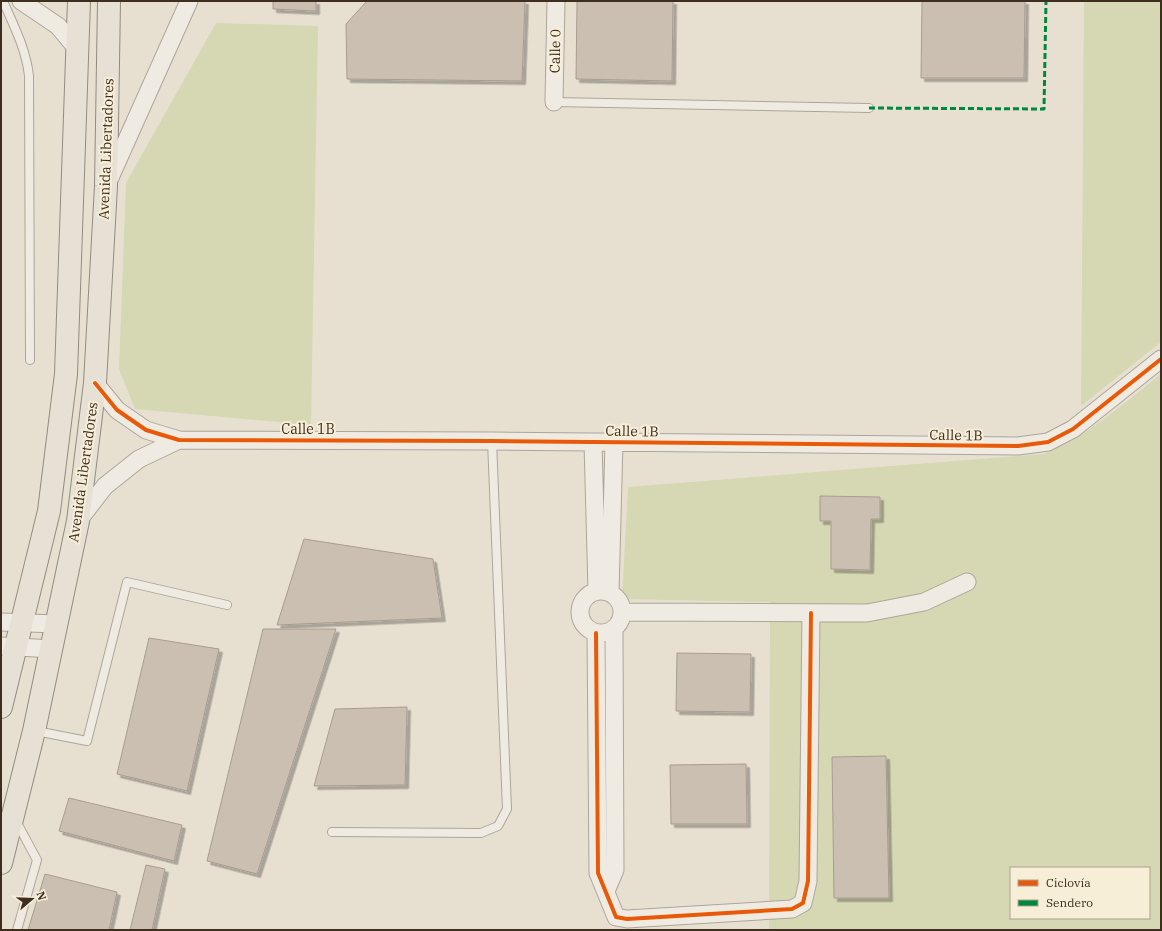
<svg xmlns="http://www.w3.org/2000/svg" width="1162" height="931" font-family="'IBM Plex Serif',serif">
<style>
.green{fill:#d6d7b3;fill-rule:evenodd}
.building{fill:#cbbfb2;stroke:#a89c90;filter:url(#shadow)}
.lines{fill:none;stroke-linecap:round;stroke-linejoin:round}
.lane-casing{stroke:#ada599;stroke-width:10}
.street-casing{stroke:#ada599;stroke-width:19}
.primary-casing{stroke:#928b80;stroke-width:24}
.lane{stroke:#efebe3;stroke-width:8}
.street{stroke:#efebe3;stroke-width:17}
.primary{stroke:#e6e1d4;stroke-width:22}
.quiet{stroke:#00873e;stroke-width:3;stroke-dasharray:6 3;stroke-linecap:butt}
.cycleway-casing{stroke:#f7eed8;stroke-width:6}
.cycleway{stroke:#e8590c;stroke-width:4}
.labels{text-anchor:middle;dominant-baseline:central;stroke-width:4;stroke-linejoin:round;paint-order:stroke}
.street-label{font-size:14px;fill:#3d2e20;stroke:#f7eed8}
</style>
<defs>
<filter id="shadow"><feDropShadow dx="3.5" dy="3.5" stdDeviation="0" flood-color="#0004"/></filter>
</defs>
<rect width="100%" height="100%" fill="#e7e0d1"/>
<!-- green -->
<path class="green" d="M1084,1H1161V342L1081,406Z
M216,23L318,26L311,425L135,409L119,369L126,183Z
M1161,374V930H769L770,602L622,599L628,487L1044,454C1088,436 1124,403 1161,374ZM1011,868H1149V918H1011Z"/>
<!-- building -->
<path class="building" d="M273,1H316V11L273,9Z
M367,1H525L522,81L347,79L346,24Z
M577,1H673L672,81L576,79Z
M922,1H1025L1024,78H921Z
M820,496L880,497V519H871L870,570L831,569V521H820Z
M304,539L433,559L442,618L277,625Z
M263,629H336L257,874L207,861Z
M149,638L219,649L187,791L117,774Z
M677,653L751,654L750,712L676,711Z
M407,707L405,785L314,786L335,709Z
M886,756L889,898H834L832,757Z
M746,764L747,824H671L670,765Z
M69,798L182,825L174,861L59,831Z
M146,865L165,869L152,930H130Z
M45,874L117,892L109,930H28Z"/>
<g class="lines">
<!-- lane casing -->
<g class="lane-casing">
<path id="lane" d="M3,1C14,26 26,49 29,76L30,360
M554,102L869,108
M36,731L87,741L127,582L227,605
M16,821L37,860L17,930
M332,832L481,833L498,826L507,809L492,441"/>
</g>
<!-- street casing -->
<g class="street-casing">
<path id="street" d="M21,1L58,26L78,50
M554,102L556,1
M108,182L189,1
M95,383L117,410L146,430L179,440L492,441L1018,446L1048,442L1073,429L1161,359
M593,442L597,591
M78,521L105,486L139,459L179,440
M580 612a21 21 0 1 1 42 0a21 21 0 1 1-42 0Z
M610,593L614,442
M622,612L867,613L924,602L967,582
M1,622L57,624
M596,633L598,873L616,917L627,919L792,909L803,903L808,881L811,613
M1,646L52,649
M606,891L615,870L614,630"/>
</g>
<!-- primary casing -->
<g class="primary-casing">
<path id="primary" d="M1,707L49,511L66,374L79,1
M1,863L34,731L78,521L95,383L106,186L109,1"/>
</g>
<!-- lane -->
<use href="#lane" class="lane"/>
<!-- street -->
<use href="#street" class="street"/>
<!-- primary -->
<use href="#primary" class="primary"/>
<!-- quiet -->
<path class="quiet" d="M869,108L1044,109L1046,1"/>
<!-- cycleway casing -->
<g class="cycleway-casing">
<path id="cycleway" d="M95,383L117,410L146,430L179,440L492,441L1018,446L1048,442L1073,429L1161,359
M596,633L598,873L616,917L627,919L792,909L803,903L808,881L811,613"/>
</g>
<!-- cycleway -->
<use href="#cycleway" class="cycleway"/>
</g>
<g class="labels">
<!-- street labels -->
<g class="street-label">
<text transform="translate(555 51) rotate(-89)">Calle 0</text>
<text transform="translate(106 149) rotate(-88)">Avenida Libertadores</text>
<text x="308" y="429">Calle 1B</text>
<text transform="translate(632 431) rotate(1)">Calle 1B</text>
<text transform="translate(956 435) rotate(1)">Calle 1B</text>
<text transform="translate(83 472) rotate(-82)">Avenida Libertadores</text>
</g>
</g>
<!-- border -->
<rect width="1162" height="931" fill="none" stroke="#3d2e20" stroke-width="4"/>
<!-- legend -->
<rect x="1010" y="867" width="140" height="52" fill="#f7eed8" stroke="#ada18e"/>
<rect x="1018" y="880" width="20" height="6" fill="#e8590c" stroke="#ada18e"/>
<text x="1046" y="887" font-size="12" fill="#3d2e20">Ciclovía</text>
<rect x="1018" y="900" width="20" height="6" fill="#00873e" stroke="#ada18e"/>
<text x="1046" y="907" font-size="12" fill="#3d2e20">Sendero</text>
<!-- north arrow -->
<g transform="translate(32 899) rotate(71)" stroke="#f7eed8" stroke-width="3" paint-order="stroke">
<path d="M0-3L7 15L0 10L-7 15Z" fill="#3d2e20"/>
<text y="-6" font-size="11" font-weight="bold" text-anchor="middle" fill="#3d2e20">N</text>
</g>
</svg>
